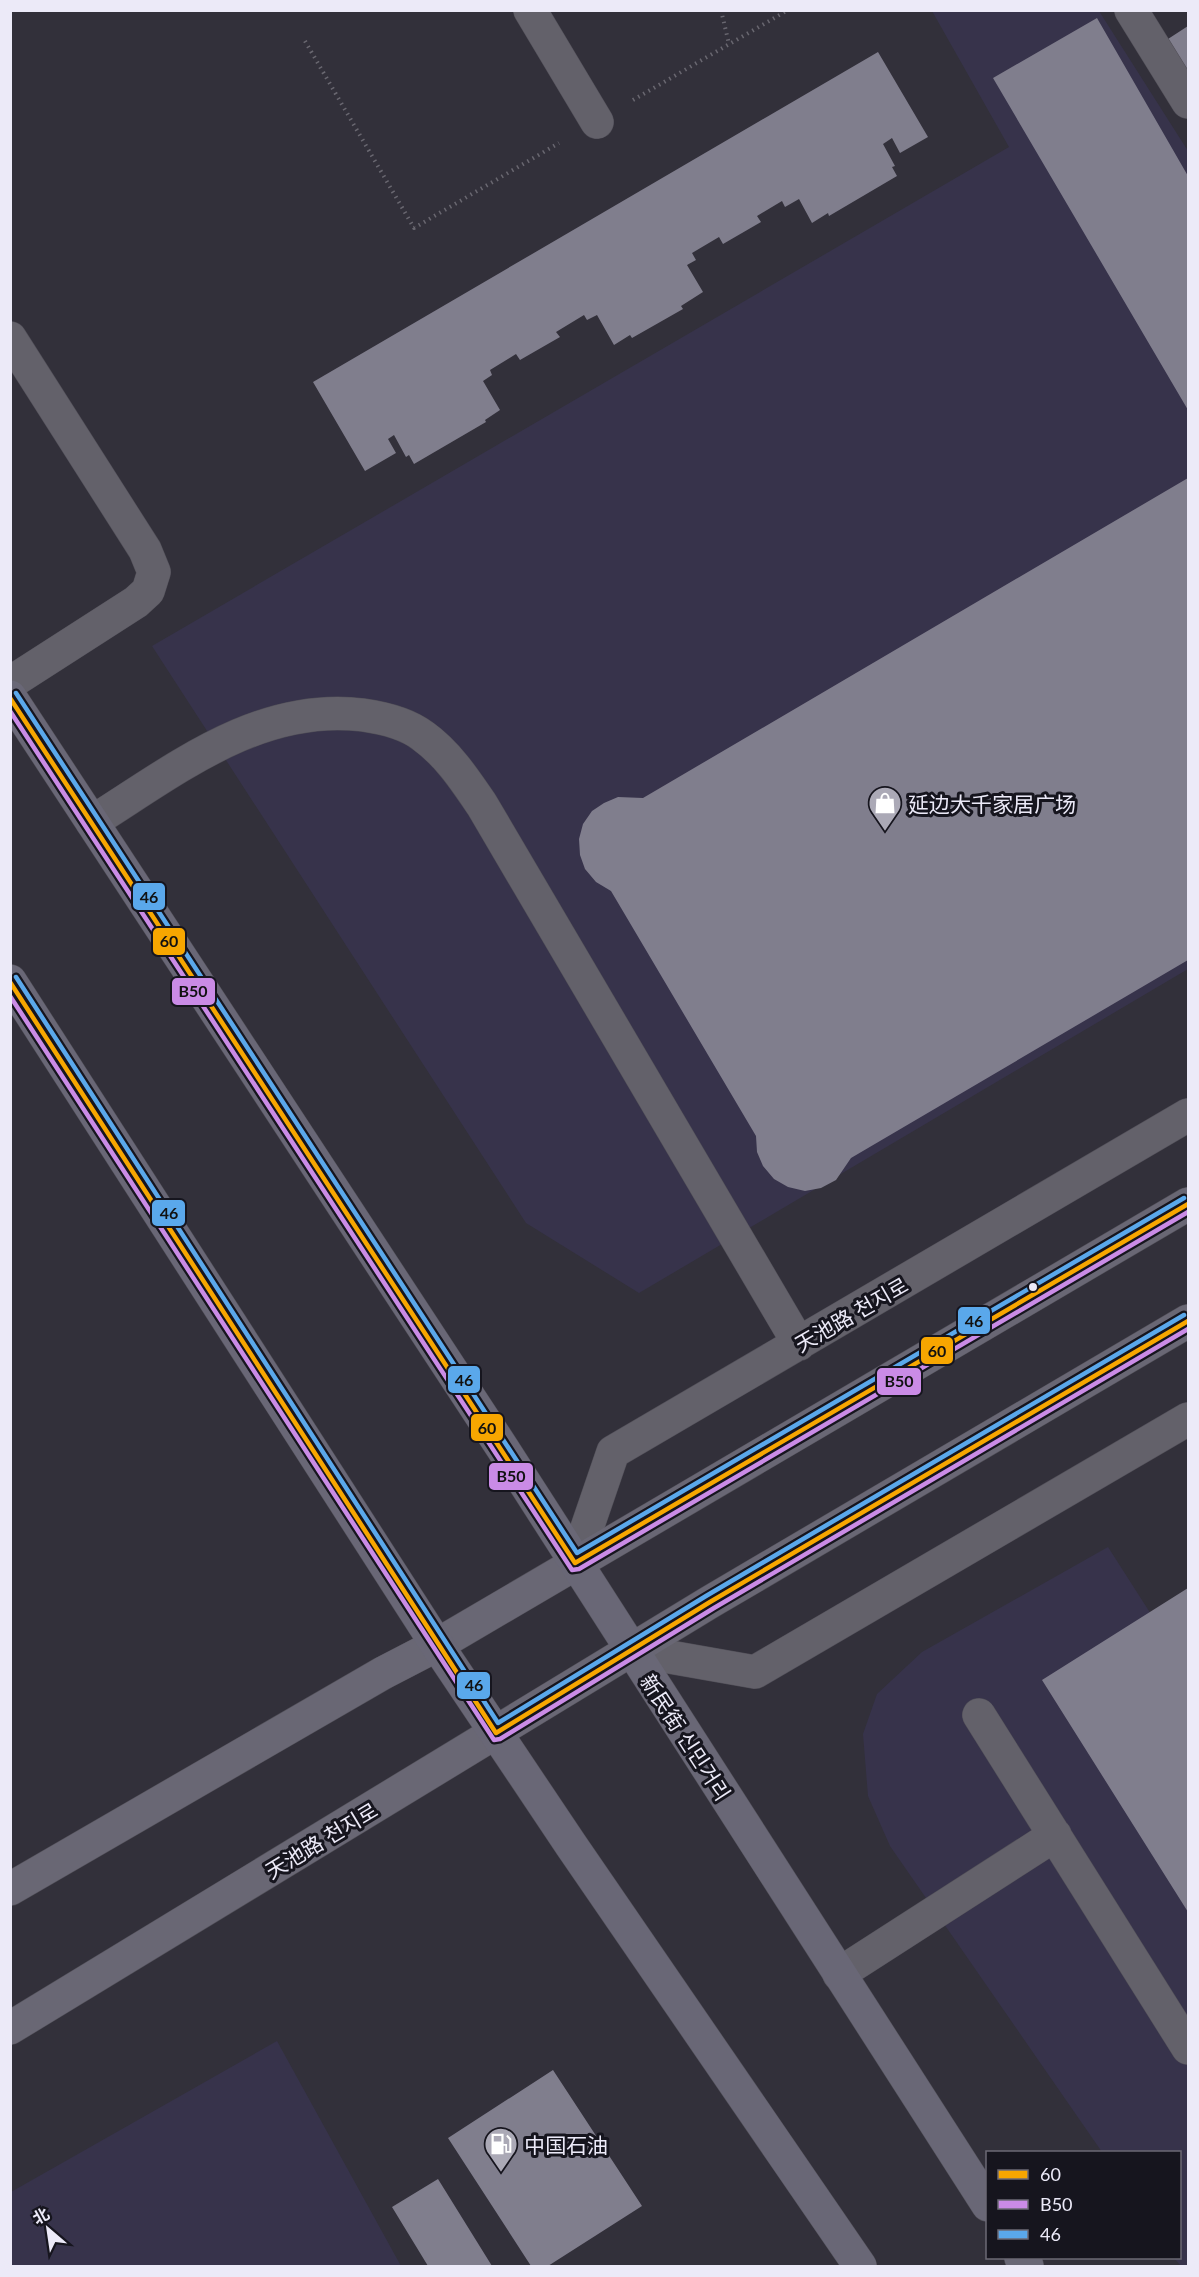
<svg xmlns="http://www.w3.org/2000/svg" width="1199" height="2277" font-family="Lato,'Noto Sans SC','Noto Sans KR',sans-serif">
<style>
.built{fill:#37334b}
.building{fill:#807e8d}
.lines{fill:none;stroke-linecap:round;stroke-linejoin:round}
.minor-casing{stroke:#514f58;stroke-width:34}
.major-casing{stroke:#514f58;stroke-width:34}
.highway-casing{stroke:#514f58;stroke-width:34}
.path{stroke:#696770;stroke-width:4;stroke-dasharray:1.5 4.5;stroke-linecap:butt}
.minor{stroke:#63616a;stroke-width:33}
.major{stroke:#696774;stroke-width:33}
.highway{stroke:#696776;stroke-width:33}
.bus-1-casing{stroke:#16151e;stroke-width:9}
.bus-2-casing{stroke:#16151e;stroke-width:9}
.bus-3-casing{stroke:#16151e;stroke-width:9}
.bus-1{stroke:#f7a600;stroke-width:4.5}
.bus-2{stroke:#ca8be6;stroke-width:4.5}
.bus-3{stroke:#5aa8eb;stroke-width:4.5}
.bus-dot{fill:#eceaf8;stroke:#16151e;stroke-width:2}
.labels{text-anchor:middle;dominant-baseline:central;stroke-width:6;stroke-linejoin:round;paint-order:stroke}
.poi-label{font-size:21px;fill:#eceaf8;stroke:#16151e;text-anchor:start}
.street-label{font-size:21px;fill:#eceaf8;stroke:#16151e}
.line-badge{stroke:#16151e;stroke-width:2}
.pale-badge-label{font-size:16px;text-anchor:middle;font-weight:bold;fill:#111}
</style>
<rect width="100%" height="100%" fill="#32303a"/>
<!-- built -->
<path class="built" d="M932,11H1099L1188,151V969L639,1293L526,1223L152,646L1009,147Z
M1108,1547L1188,1672V2266H1181L1174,2258H1180V2152H1102L890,1846L868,1796L863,1734L877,1694L922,1652Z
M277,2041L401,2266H11V2192Z"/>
<!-- building -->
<path class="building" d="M1097,18L1188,176V410L993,78Z
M1188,26V74L1168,39Z
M878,52L928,137L900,153L892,138L883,144L895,166L892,167L897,176L829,216L828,213L812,223L799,199L785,207L782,201L757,216L761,222L723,244L719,237L692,253L696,260L687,265L703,292L681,306L683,309L632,338L630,335L614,345L597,315L587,320L584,315L556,332L560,337L520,360L516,354L490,370L492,375L483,381L500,410L485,420L486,422L414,464L409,455L406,457L394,435L388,439L396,453L365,471L313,382Z
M1188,478V960L851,1158L836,1180L821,1188L805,1191L788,1187L774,1179L763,1166L757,1152L756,1136L611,891L596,882L585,869L580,855L579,839L583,824L592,811L604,803L618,797L643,798Z
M1188,1588V1912L1042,1680Z
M553,2070L642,2206L548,2266H531L448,2138Z
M438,2179L492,2266H428L392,2207Z"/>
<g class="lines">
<!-- minor casing -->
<g class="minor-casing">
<path id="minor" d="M530,10L597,122
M1131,10L1188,102
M10,338L145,550L154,572L148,591L136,602L10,683
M92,822C175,770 259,702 363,715C384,718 406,723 423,736C448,754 465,780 482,805L799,1344
M575,1563L613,1452L1188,1115
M630,1650L755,1672L1188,1419
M979,1715L1188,2048
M839,1974L1055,1835"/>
</g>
<!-- major casing -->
<g class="major-casing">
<path id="major" d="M10,1889L383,1673L437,1645L1188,1204
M10,2028L710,1602L1188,1321"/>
</g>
<!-- highway casing -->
<g class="highway-casing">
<path id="highway" d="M10,697L503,1449L988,2205
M10,981L437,1645L571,1845L860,2266
M1021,2258L1027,2266"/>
</g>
<!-- path -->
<path class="path" d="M721,10L729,44
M305,41L414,228L559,143
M633,100L788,10"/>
<!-- minor -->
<use href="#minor" class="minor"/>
<!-- major -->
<use href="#major" class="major"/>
<!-- highway -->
<use href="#highway" class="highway"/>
<!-- bus-1 casing -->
<g class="bus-1-casing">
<path id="bus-1" d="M10,698L575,1563L1188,1204
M10,982L496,1733L710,1602L1188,1321"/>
</g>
<!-- bus-2 casing -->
<g class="bus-2-casing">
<path id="bus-2" d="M10,711L572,1570L579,1569L1188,1212
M10,996L494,1740L500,1739L714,1608L1188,1329"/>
</g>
<!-- bus-3 casing -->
<g class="bus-3-casing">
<path id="bus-3" d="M16,693L577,1553L1184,1198
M16,977L498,1723L706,1596L1184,1315"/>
</g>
<!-- bus-1 -->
<use href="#bus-1" class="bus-1"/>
<!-- bus-2 -->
<use href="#bus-2" class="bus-2"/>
<!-- bus-3 -->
<use href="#bus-3" class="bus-3"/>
</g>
<!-- icons -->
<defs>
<g id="shop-pin" transform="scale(1.725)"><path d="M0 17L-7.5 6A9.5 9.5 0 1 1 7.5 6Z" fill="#aba9b6" stroke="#16151e"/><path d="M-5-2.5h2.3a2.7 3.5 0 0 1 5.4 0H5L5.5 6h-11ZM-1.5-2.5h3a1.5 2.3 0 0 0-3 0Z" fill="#fff"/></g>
<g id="fuel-pin" transform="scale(1.725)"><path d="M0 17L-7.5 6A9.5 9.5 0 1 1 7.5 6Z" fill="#aba9b6" stroke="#16151e"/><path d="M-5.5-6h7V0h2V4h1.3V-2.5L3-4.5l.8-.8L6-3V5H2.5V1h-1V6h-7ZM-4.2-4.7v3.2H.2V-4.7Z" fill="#fff"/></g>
</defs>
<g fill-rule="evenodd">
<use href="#shop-pin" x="885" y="803"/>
<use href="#fuel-pin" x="501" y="2144"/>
</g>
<!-- markers -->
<circle class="bus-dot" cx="1033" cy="1287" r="5"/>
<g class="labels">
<!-- poi labels -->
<g class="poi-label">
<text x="908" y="803">延边大千家居广场</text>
<text x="524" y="2144">中国石油</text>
</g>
<!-- street labels -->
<g class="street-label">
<text transform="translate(851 1314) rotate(-30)">天池路 천지로</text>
<text transform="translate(686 1737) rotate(57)">新民街 신민거리</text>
<text transform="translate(321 1840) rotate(-31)">天池路 천지로</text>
</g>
</g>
<g class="line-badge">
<rect x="132" y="882" width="34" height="29" rx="6" fill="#5aa8eb"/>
<rect x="152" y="927" width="34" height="29" rx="6" fill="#f7a600"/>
<rect x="171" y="977" width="45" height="29" rx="6" fill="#ca8be6"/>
<rect x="151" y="1199" width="35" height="28" rx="6" fill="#5aa8eb"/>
<rect x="957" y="1306" width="34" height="29" rx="6" fill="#5aa8eb"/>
<rect x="920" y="1336" width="34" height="29" rx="6" fill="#f7a600"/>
<rect x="447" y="1365" width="34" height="29" rx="6" fill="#5aa8eb"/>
<rect x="876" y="1367" width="46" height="29" rx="6" fill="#ca8be6"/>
<rect x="470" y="1413" width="34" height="29" rx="6" fill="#f7a600"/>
<rect x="488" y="1462" width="46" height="29" rx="6" fill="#ca8be6"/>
<rect x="456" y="1671" width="35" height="29" rx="6" fill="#5aa8eb"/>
</g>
<g class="pale-badge-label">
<text x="149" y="903">46</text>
<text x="169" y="947">60</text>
<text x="193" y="997">B50</text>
<text x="169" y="1219">46</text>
<text x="974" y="1327">46</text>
<text x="937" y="1357">60</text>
<text x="464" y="1386">46</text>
<text x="899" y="1387">B50</text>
<text x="487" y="1434">60</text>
<text x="511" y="1482">B50</text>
<text x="474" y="1691">46</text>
</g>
<!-- border -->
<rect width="1199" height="2277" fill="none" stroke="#eceaf8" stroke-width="24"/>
<!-- legend -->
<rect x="986" y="2151" width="195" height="108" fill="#16151e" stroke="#6c6a75" stroke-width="1.5"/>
<rect x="998" y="2170" width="30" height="9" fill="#f7a600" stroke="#6c6a75" stroke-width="1.5"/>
<text x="1040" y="2181" font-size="18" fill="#eceaf8">60</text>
<rect x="998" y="2200" width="30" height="9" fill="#ca8be6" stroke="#6c6a75" stroke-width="1.5"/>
<text x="1040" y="2211" font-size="18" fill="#eceaf8">B50</text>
<rect x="998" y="2230" width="30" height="9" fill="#5aa8eb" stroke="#6c6a75" stroke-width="1.5"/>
<text x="1040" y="2241" font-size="18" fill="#eceaf8">46</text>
<!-- north arrow -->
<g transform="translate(48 2229) rotate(331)" stroke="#16151e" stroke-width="4.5" paint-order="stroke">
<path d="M0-4.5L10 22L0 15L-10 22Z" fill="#eceaf8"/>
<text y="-9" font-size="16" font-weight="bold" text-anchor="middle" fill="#eceaf8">北</text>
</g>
</svg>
